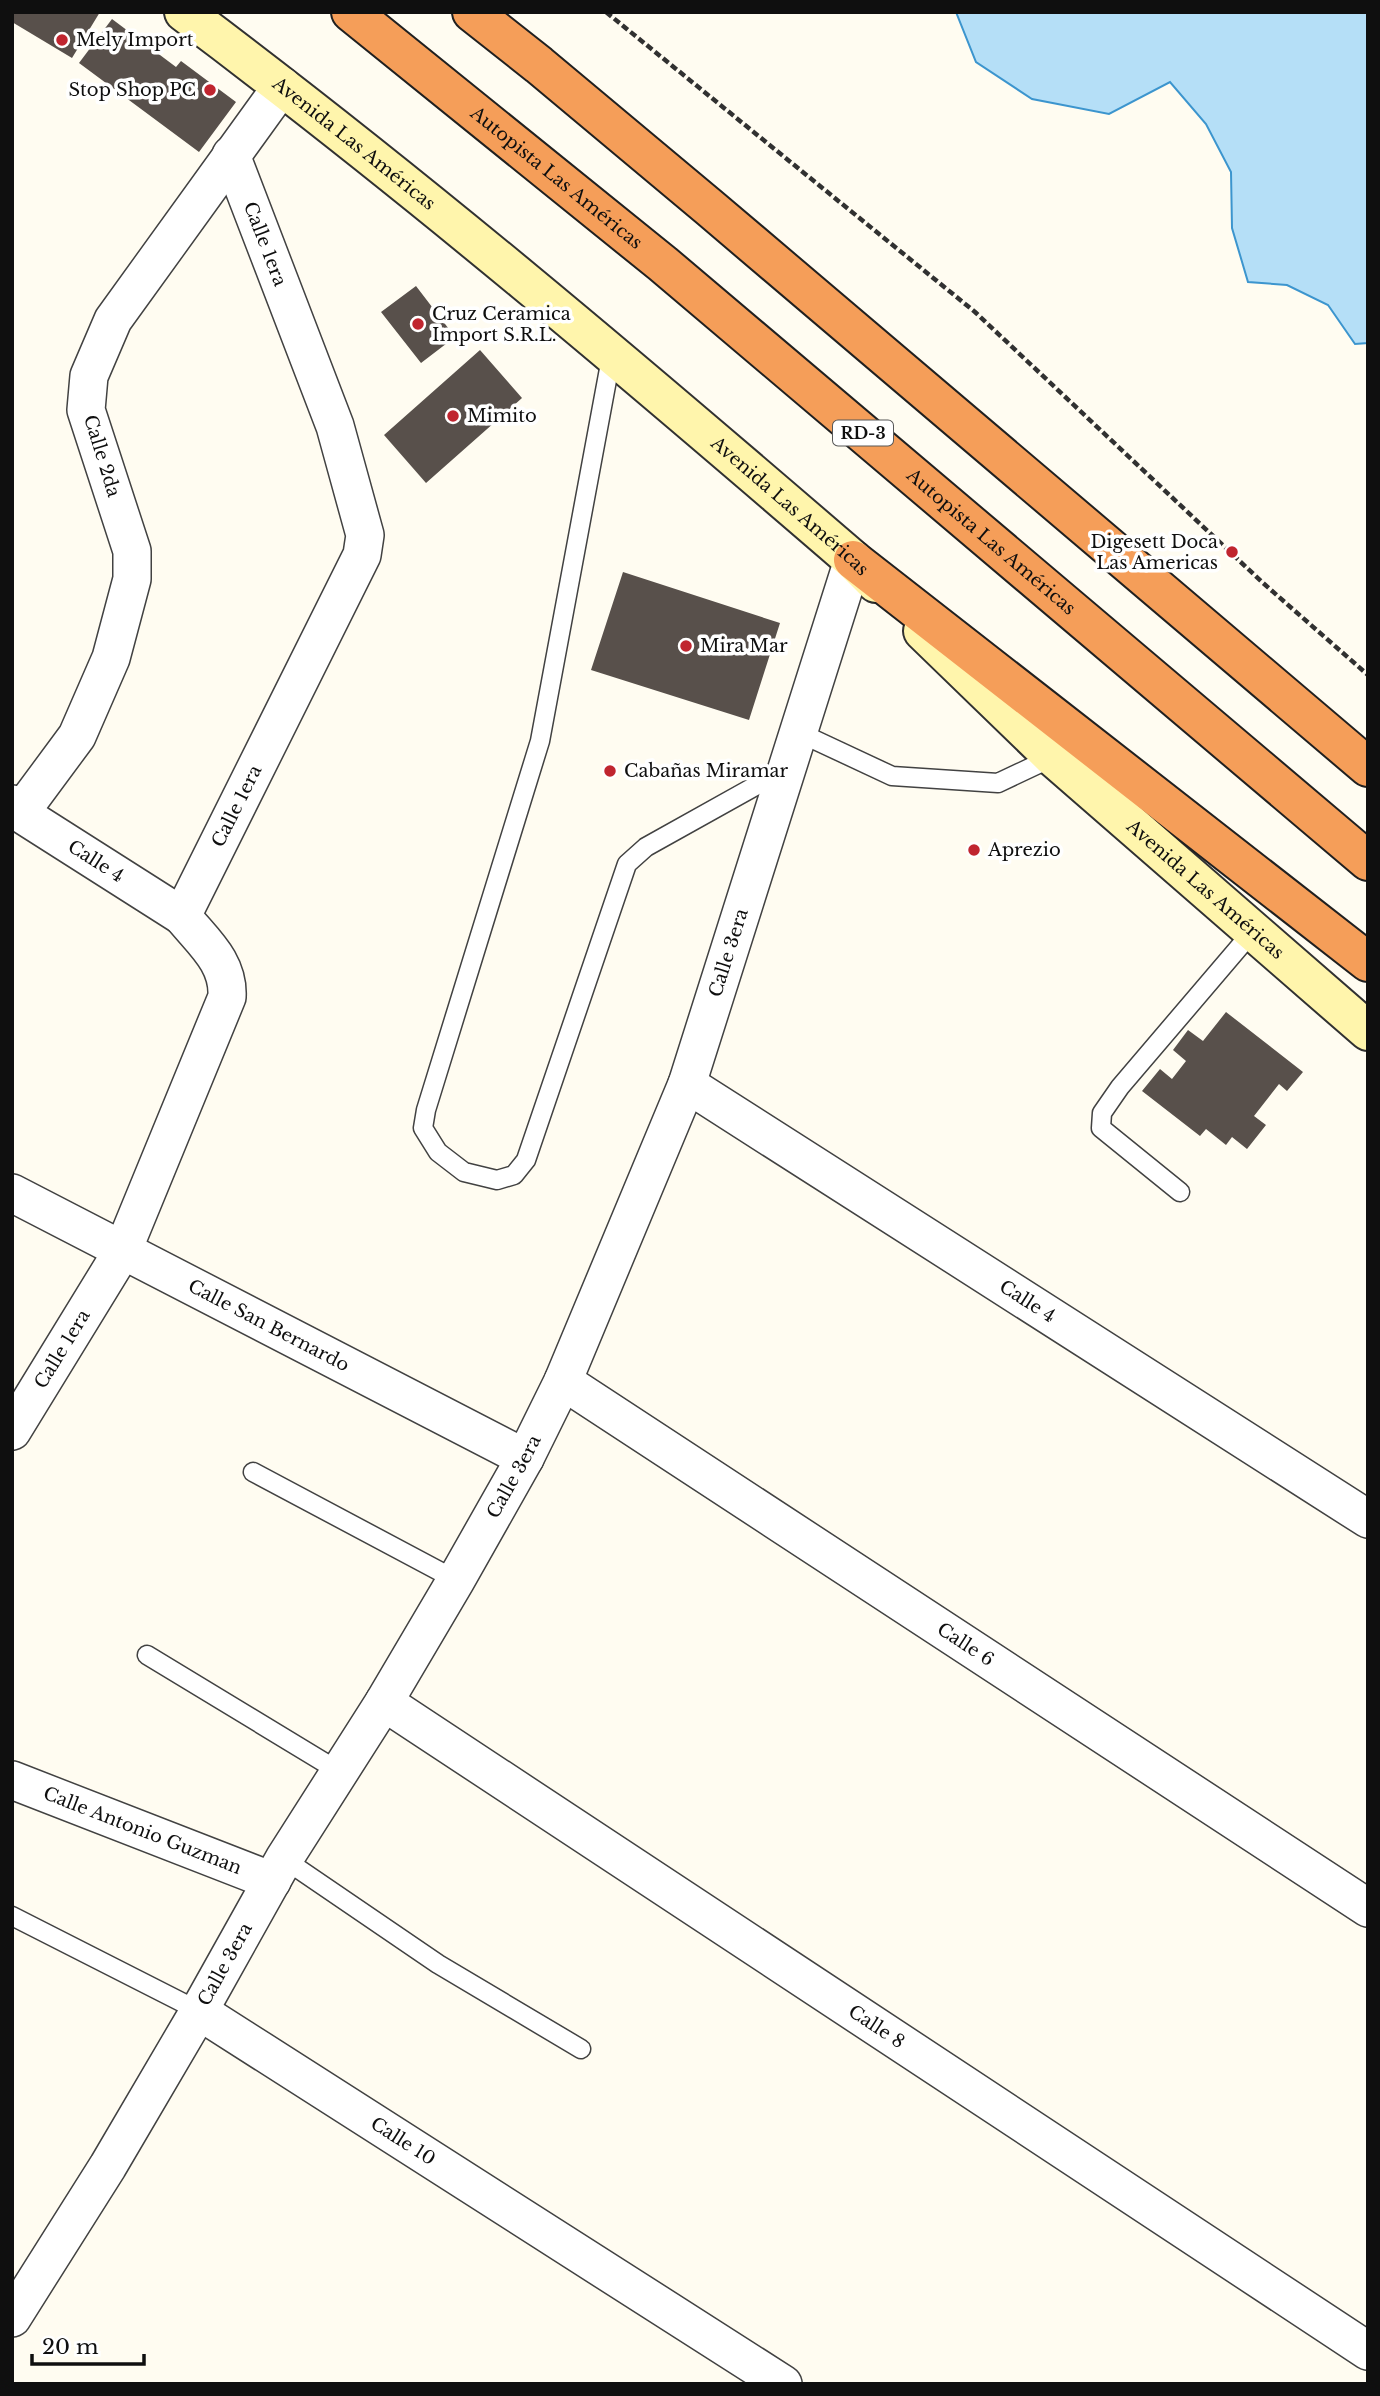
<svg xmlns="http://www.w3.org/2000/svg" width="1380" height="2396" font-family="'Libre Baskerville',serif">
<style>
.water{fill:#b5dff7;stroke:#3c95ce;stroke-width:2}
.building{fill:#58504b}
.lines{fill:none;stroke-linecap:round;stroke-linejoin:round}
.service-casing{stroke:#424242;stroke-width:21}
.minor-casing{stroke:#424242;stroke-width:40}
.secondary-casing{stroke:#313131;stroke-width:42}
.motorway-casing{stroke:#202020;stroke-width:42}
.path{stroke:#313131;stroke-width:4.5;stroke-dasharray:7 3.5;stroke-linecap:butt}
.service{stroke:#fff;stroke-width:18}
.minor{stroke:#fff;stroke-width:37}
.secondary{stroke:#fff5ac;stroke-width:38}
.motorway{stroke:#f59e59;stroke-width:38}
.poi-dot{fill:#c0252f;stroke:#fff;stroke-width:2.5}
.labels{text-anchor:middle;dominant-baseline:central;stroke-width:7;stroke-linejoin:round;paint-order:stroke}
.shield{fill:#fff;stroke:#575757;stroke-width:2}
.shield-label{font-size:16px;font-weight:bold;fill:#0f0f0f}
.poi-label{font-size:18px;fill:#0f0f0f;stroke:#fff;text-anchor:start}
.street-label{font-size:18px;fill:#0f0f0f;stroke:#fff}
</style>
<rect width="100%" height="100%" fill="#fffcf1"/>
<!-- water -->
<path class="water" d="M956,12H1368V343L1355,344L1328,305L1287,285L1248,282L1232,228L1231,172L1206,124L1170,82L1109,114L1032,99L976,62Z"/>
<!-- building -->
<path class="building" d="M12,12H100L72,58L12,22Z
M112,19L176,67L181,61L236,102L199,152L79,63Z
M416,286L455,337L421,363L381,312Z
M480,350L522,398L426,483L384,435Z
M623,572L780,623L749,720L591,670Z
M1226,1012L1303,1072L1287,1091L1279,1084L1254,1116L1266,1125L1247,1149L1232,1137L1226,1145L1206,1129L1200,1136L1142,1091L1160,1069L1172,1079L1186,1061L1173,1050L1188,1030L1203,1041Z"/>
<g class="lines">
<!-- service casing -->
<g class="service-casing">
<path id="service" d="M612,353L540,741L426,1110L423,1128L438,1152L464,1172L497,1180L514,1175L526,1160L627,864L646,847L784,770
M800,733L892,776L998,783L1053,757
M1180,1192L1101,1128L1102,1113L1120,1087L1253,931
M253,1472L456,1580
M147,1655L340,1772
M284,1859L438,1964L581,2049
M12,1916L199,2011"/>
</g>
<!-- minor casing -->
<g class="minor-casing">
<g id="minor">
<path id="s1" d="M12,804L20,813L182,916"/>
<path d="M20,813L77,736L111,658L132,579V551L86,410L89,376L113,320L282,86"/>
<path id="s2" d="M687,1084L1368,1519"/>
<path id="s3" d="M12,1193L525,1458"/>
<path id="s4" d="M563,1381L1368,1908"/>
<path id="s5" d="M12,1431L123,1250L227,997C229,962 203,942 182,916L362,555L365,535L335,426L231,155"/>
<path id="s6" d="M384,1702L1368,2351"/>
<path id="s7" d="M12,1780L272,1881"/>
<path id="s8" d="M199,2011L783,2384"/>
<path id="s9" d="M12,2318L108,2166L199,2011L284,1859L384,1702L456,1580L525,1458L563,1381L687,1084L853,560"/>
</g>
</g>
<!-- secondary casing -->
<g class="secondary-casing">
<g id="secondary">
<path id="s10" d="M184,12C415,185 635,372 853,560L876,583"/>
<path id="s11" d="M923,631L1053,757L1368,1031"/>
</g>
</g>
<!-- motorway casing -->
<g class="motorway-casing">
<g id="motorway">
<path id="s12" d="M351,12L663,264L1368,861"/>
<path d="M472,12L539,65L710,208L1368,767"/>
<path d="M853,560L1368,962"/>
</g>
</g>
<!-- path -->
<path class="path" d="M606,12L975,312L1263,583L1368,675"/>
<!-- service -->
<use href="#service" class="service"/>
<!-- minor -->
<use href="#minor" class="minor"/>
<!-- secondary -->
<use href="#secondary" class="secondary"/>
<!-- motorway -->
<use href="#motorway" class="motorway"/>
</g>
<!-- markers -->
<g class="poi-dot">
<circle cx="62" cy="40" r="7"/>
<circle cx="210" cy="90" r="7"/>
<circle cx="418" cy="324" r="7"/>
<circle cx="453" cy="416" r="7"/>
<circle cx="1232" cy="552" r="7"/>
<circle cx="686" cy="646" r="7"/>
<circle cx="610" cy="771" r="7"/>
<circle cx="974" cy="850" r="7"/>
</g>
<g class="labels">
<!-- shield labels -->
<rect class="shield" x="833" y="420.5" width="60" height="25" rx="5"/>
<g class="shield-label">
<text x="863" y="433">RD-3</text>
</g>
<!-- poi labels -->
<g class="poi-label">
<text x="76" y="40">Mely Import</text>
<text x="196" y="90" text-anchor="end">Stop Shop PC</text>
<text x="432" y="314">Cruz Ceramica<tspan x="432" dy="21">Import S.R.L.</tspan></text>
<text x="467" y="416">Mimito</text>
<text x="1218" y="542" text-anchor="end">Digesett Doca<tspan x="1218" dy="21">Las Americas</tspan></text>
<text x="700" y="646">Mira Mar</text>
<text x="624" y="771">Cabañas Miramar</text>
<text x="988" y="850">Aprezio</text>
</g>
<!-- street labels -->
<g class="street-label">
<text stroke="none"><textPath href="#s10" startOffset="215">Avenida Las Américas</textPath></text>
<text stroke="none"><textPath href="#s12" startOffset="264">Autopista Las Américas</textPath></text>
<text transform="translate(265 244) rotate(69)">Calle 1era</text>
<text transform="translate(102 456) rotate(73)">Calle 2da</text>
<text stroke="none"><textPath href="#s10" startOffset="782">Avenida Las Américas</textPath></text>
<text stroke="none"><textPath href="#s12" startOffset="831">Autopista Las Américas</textPath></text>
<text stroke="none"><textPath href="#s5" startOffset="704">Calle 1era</textPath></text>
<text stroke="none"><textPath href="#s1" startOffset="102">Calle 4</textPath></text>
<text stroke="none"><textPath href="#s11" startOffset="383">Avenida Las Américas</textPath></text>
<text stroke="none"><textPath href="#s9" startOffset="1547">Calle 3era</textPath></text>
<text stroke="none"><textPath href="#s2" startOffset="404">Calle 4</textPath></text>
<text stroke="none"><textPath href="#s3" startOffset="289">Calle San Bernardo</textPath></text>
<text stroke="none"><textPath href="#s5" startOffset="96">Calle 1era</textPath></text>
<text stroke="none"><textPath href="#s9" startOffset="980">Calle 3era</textPath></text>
<text stroke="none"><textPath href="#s4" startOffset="481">Calle 6</textPath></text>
<text stroke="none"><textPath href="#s7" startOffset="140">Calle Antonio Guzman</textPath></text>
<text stroke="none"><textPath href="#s9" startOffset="413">Calle 3era</textPath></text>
<text stroke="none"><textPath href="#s6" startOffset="590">Calle 8</textPath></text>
<text stroke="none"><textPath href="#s8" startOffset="242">Calle 10</textPath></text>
</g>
</g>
<!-- border -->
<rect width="1380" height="2396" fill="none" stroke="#0f0f0f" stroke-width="28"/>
<!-- scale -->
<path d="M32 2354v10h112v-10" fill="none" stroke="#0f0f0f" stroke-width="3.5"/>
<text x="42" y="2354" font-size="21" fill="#0f0f0f" stroke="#ffffff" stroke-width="5" paint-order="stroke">20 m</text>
</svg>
